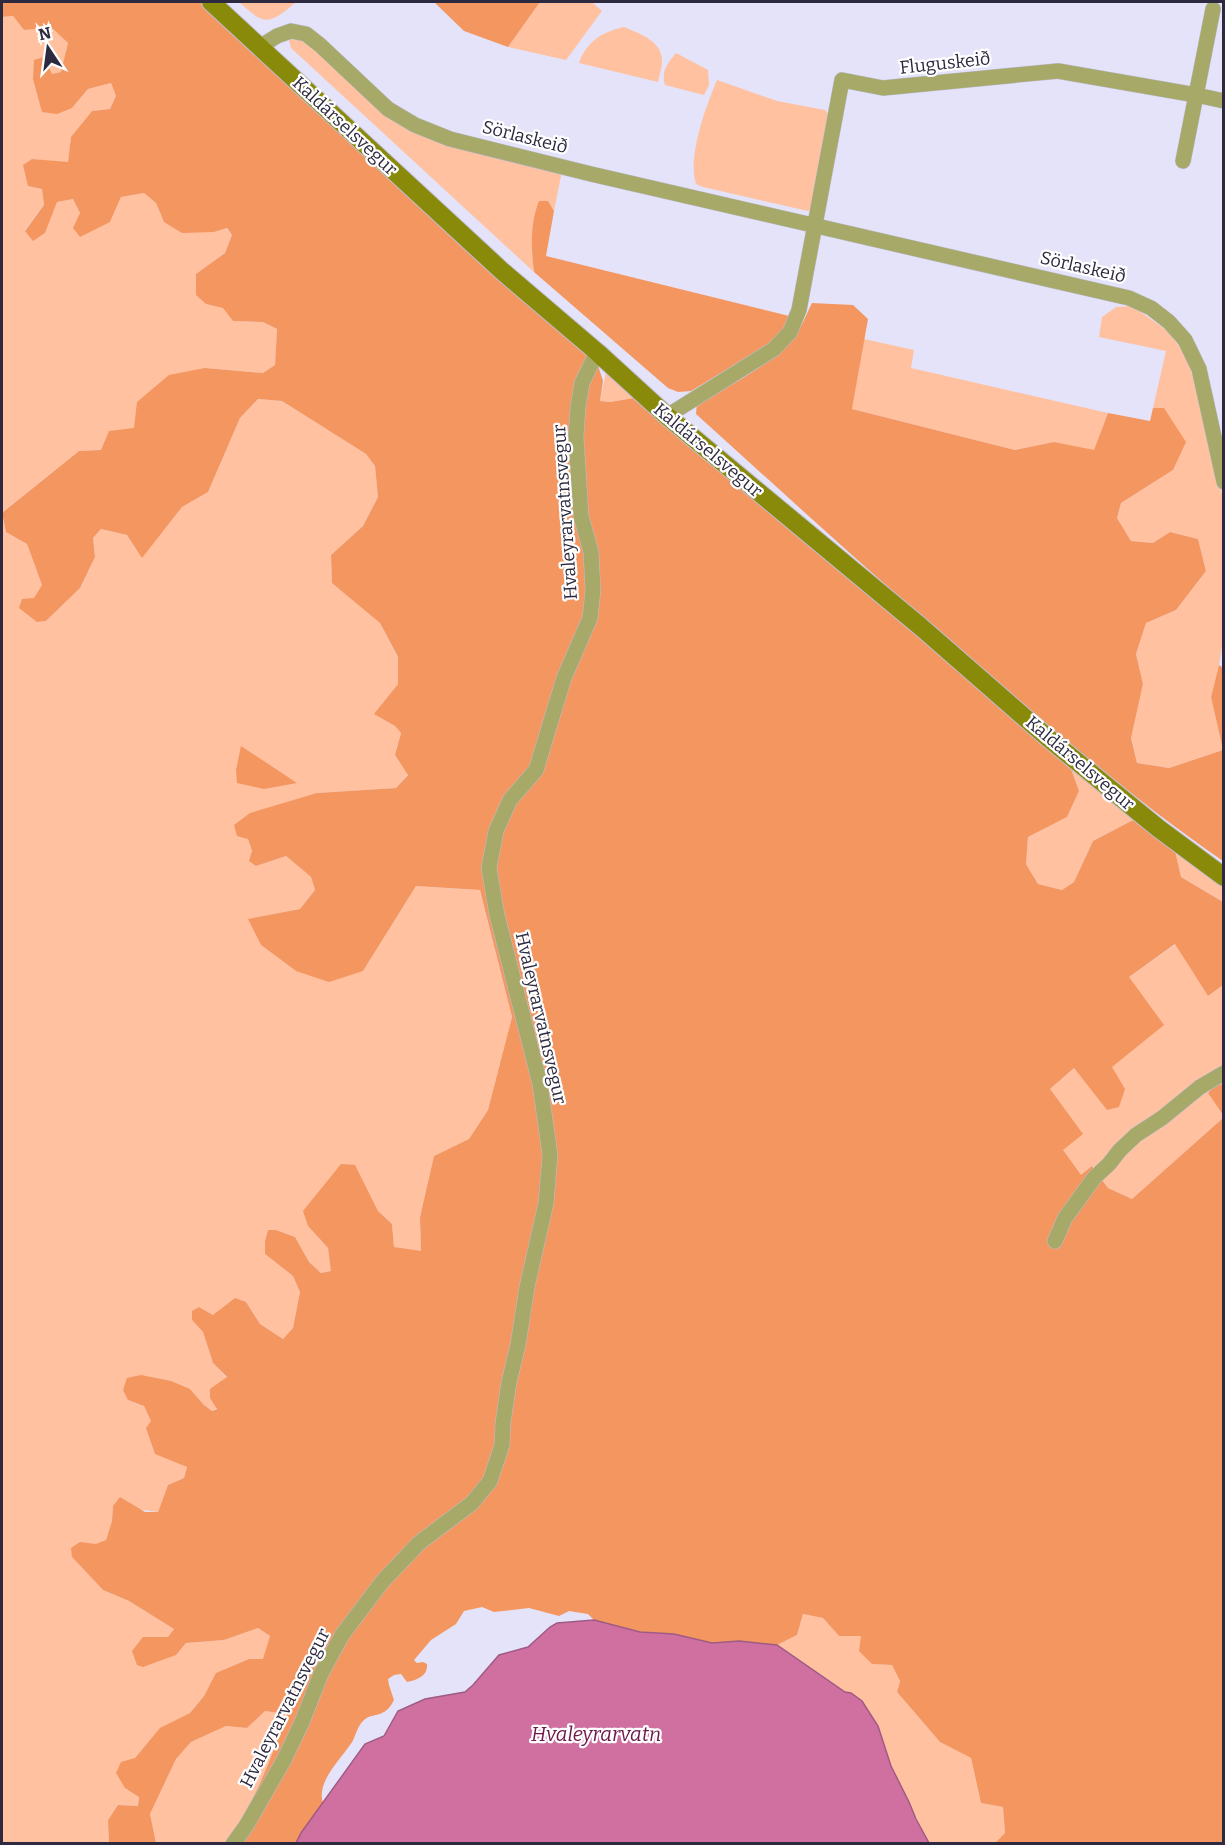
<svg xmlns="http://www.w3.org/2000/svg" width="1225" height="1845" font-family="Bitter,serif">
<style>
.green{fill:#ffc1a0}
.forest{fill:#f49660}
.water{fill:#d070a1;stroke:#9f5b84;stroke-width:1.5}
.lines{fill:none;stroke-linecap:round;stroke-linejoin:round}
.street-casing{stroke:#bfbed4;stroke-width:16}
.secondary-casing{stroke:#bfbed4;stroke-width:20}
.street{stroke:#a7a968;stroke-width:15}
.secondary{stroke:#8a8a0a;stroke-width:18}
.labels{text-anchor:middle;dominant-baseline:central;stroke-width:4.5;stroke-linejoin:round;paint-order:stroke}
.street-label{font-size:18px;fill:#2d2a3f;stroke:#fff}
.water-label{font-size:20px;font-style:italic;fill:#6f184b;stroke:#fff}
</style>
<rect width="100%" height="100%" fill="#e4e3f9"/>
<!-- green -->
<path class="green" d="M239,2H296C269,25 265,26 239,2Z
M540,2H592L602,11L566,60L508,47Z
M13,16L24,30L52,28L68,43L62,72L52,74L34,60L72,108L88,89L111,83L116,96L110,109L92,111L71,137L68,163L32,159L28,186L42,189L44,205L25,230L33,240L45,233L56,202L73,199L80,213L110,222L121,197L144,193L156,203L164,222L214,232L226,228L232,235L225,253L196,274L206,304L223,307L233,321L263,322L277,329L275,365L263,373L205,368L135,428L101,450L79,451L2,513V17Z
M624,27C640,34 663,41 662,62C662,68 659,76 658,82L579,63C587,41 602,32 624,27Z
M293,36H306L398,113L562,171L554,211L548,201L532,251L534,272L291,48L289,40Z
M676,53L708,70L709,85L704,95L665,85C661,71 667,64 676,53Z
M717,80L777,101L825,110L834,121L816,204L808,211L703,187L696,184C687,158 706,106 717,80Z
M1132,306L1165,329L1186,354L1193,378L1223,499V641L1219,665L1211,697L1223,750L1169,768L1137,763L1131,737L1143,684L1136,654L1146,623L1176,610L1206,571L1198,539L1170,532L1153,543L1131,541L1117,518L1121,503L1173,470L1164,408H1153L1166,351L1099,337L1102,317L1116,307Z
M864,339L914,350L911,368L1108,413L1094,451L1054,442L1015,450L852,409Z
M612,366L640,397L610,402L600,401L606,372Z
M258,399L282,401L366,454L375,466L378,497L363,526L331,555L332,582L380,623L398,658V684L375,714L395,726L401,733L395,755L408,774L396,788L317,793L248,838L256,866L286,856L311,877L315,890L300,909L249,919L261,945L296,971H363L416,886L480,890L512,1017L488,1110L469,1139L434,1156L420,1217L421,1252L394,1247L392,1224L378,1211L355,1166L308,1226L328,1248L332,1271L321,1273L309,1262L295,1237L276,1230H268L265,1241V1254L293,1276L300,1292L293,1328L283,1339L260,1324L246,1302L213,1315L199,1307L192,1320L203,1332L213,1363L227,1378L217,1408L212,1411L204,1405L190,1389L128,1400L144,1406L151,1421L155,1453L187,1467L184,1478L168,1485L158,1512L113,1506L112,1521L106,1540L72,1557L103,1590L129,1601L174,1629L168,1637L176,1655L186,1643L224,1640L258,1628L270,1636L264,1659H249L217,1673L204,1696L190,1713L160,1729L135,1758L125,1788L139,1796L138,1806L118,1805L108,1820L109,1843H2V515L6,532L27,544L42,585L34,599L37,622L46,621L80,588L95,557L93,538L101,529L127,535L142,557L182,507L208,492L240,418Z
M1070,766L1135,819L1093,841L1074,882L1062,890L1038,884L1026,864L1028,837L1067,817L1079,791Z
M1174,846L1223,881V902L1181,877Z
M1176,944L1208,996L1223,985V1084L1214,1086L1208,1093L1223,1115V1118L1132,1199L1108,1188L1093,1166L1081,1176L1063,1150L1050,1089L1074,1068L1107,1109L1111,1067L1129,977Z
M803,1614L823,1618L839,1636H861L872,1664L892,1665L900,1681L897,1692L940,1742L971,1758L981,1803L1003,1807L1005,1833L995,1843L928,1842L891,1766L878,1726L862,1701L851,1693L845,1692L777,1645L797,1635Z
M265,1711L287,1714C270,1760 255,1804 225,1843H156L150,1814L176,1759L191,1742L226,1726L247,1728Z"/>
<!-- forest -->
<path class="forest" d="M2,2H221L591,343L603,381L600,401L610,402L640,397L1070,766L1079,791L1067,817L1028,837L1026,864L1038,884L1062,890L1074,882L1093,841L1135,819L1174,846L1181,877L1223,902V985L1208,996L1175,944L1129,977L1164,1025L1112,1067L1125,1089L1119,1107L1107,1110L1074,1068L1050,1089L1083,1134L1063,1150L1081,1175L1092,1166L1108,1188L1132,1199L1223,1118V1843H995L1005,1833L1003,1807L981,1803L971,1758L940,1742L897,1692L900,1681L892,1665L872,1664L859,1651L861,1636H839L823,1618L803,1614L797,1635L777,1645L739,1641L712,1643L674,1634L640,1632L594,1620L588,1614L569,1611L559,1616L529,1608L494,1612L482,1607L464,1611L456,1624L431,1640L414,1660L417,1663L423,1662L427,1664C428,1676 417,1680 407,1682L401,1674L394,1675L388,1679L389,1685L394,1700C385,1719 373,1712 364,1720C356,1727 356,1738 350,1745C339,1761 316,1783 323,1803L301,1833L296,1843H225C255,1804 270,1760 287,1714L265,1711L247,1728L226,1726L191,1742L176,1759L150,1814L156,1843H109L108,1820L118,1805L138,1806L139,1797L125,1788L116,1773L121,1762L135,1758L160,1728L190,1713L204,1696L216,1673L249,1659H263L270,1636L258,1628L224,1640L186,1643L176,1655L143,1667L137,1665L132,1651L143,1637H168L174,1629L129,1601L103,1590L72,1557L71,1548L80,1542L96,1544L106,1540L112,1521L113,1506L120,1497L145,1512H158L168,1485L184,1478L187,1467L155,1454L146,1428L151,1421L144,1406L128,1400L123,1390L127,1378L141,1375L171,1381L190,1389L204,1405L212,1411L217,1409L210,1398V1389L227,1377L213,1363L203,1332L192,1320V1311L199,1307L213,1315L235,1298L246,1302L260,1324L283,1339L293,1328L300,1292L293,1276L265,1254V1241L268,1230H276L295,1237L309,1262L321,1273L331,1271L328,1248L308,1226L303,1211L341,1164L355,1165L378,1211L392,1224L394,1247L421,1251L420,1217L434,1156L469,1139L488,1110L512,1017L480,890L416,886L363,971L329,982L296,971L261,945L248,919L300,909L315,890L311,877L286,856L256,866L249,861L252,851L248,839L237,836L234,825L250,813L317,793L396,788L408,775L395,755L401,733L395,726L374,714L398,684V657L380,623L332,583L331,555L363,526L378,497L375,466L366,454L282,401L258,399L240,418L208,492L182,507L142,558L127,535L101,529L93,538L95,557L80,588L46,621L37,622L19,608L22,599L34,598L42,585L27,544L6,532L2,513L79,451L101,450L109,431L134,428L137,402L169,375L205,368L263,373L275,365L277,329L263,322L233,321L223,308L206,304L196,295V274L225,253L232,235L227,228L214,232L182,233L164,222L156,203L144,193L121,197L110,222L80,237L73,228L80,213L73,199L57,202L45,233L33,241L25,231L44,205L42,189L28,186L23,165L32,159L68,162L71,137L92,111L110,109L116,96L111,83L88,89L72,108L57,114L42,112L33,79L34,60L44,57L52,74L61,72L68,43L52,28L24,30L13,16L2,17Z
M434,2H540L508,47L464,31Z
M539,201H548L554,211L546,256L789,316L783,331L771,343L691,391L678,392L668,388L534,272C531,248 530,224 539,201Z
M812,303L853,305L868,319L852,409L1015,450L1054,442L1094,450L1108,413L1150,421L1153,408H1164L1186,442L1173,470L1121,503L1117,518L1131,541L1153,543L1170,532L1198,539L1206,571L1176,610L1146,623L1136,654L1143,684L1131,738L1137,763L1169,768L1223,750L1211,697L1219,665L1223,668V861C1153,813 1084,756 1020,701C909,608 803,511 696,414L697,402C733,385 772,364 797,332C803,324 807,313 812,303Z
M241,746L297,783L264,789L237,783L236,770Z
M1223,1084V1115L1208,1093L1214,1086Z"/>
<!-- water -->
<path class="water" d="M594,1620L640,1632L674,1634L712,1643L739,1641L777,1645L845,1692L851,1693L862,1701L878,1726L891,1766L909,1802L916,1819L929,1843H296L301,1833L365,1744L384,1736L398,1711L425,1699L465,1692L473,1685L499,1655L528,1647L550,1627L557,1623Z"/>
<g class="lines">
<!-- street casing -->
<g class="street-casing">
<path id="street" d="M261,46L277,36L291,31L306,34L320,45L388,109L415,125L450,139L591,174L1129,298L1151,308L1169,322L1185,340L1199,369L1224,482
M1183,161L1213,9
M667,416L774,349L790,332L799,310L842,80L883,88L1058,71L1196,95L1224,101
M1055,1241L1065,1218L1094,1178L1109,1164L1120,1150L1136,1135L1162,1118L1200,1087L1224,1073
M233,1844L246,1826L284,1760L302,1722L321,1674L342,1635L382,1582L419,1543L472,1503L490,1481L502,1445L503,1423L509,1382L518,1345L527,1287L546,1203L550,1155L540,1084L497,915L489,868L496,831L510,800L536,770L564,678L590,618L593,590L591,552L581,516L576,437L578,407L582,383L597,352"/>
</g>
<!-- secondary casing -->
<g class="secondary-casing">
<path id="secondary" d="M211,2L502,271L597,352L667,416L921,627L1047,737L1158,828L1224,877"/>
</g>
<!-- street -->
<use href="#street" class="street"/>
<!-- secondary -->
<use href="#secondary" class="secondary"/>
</g>
<g class="labels">
<!-- street labels -->
<g class="street-label">
<text transform="translate(945 63) rotate(-6)">Fluguskeið</text>
<text transform="translate(345 126) rotate(43)">Kaldárselsvegur</text>
<text transform="translate(525 137) rotate(14)">Sörlaskeið</text>
<text transform="translate(1083 267) rotate(13)">Sörlaskeið</text>
<text transform="translate(708 450) rotate(40)">Kaldárselsvegur</text>
<text transform="translate(565 512) rotate(-94)">Hvaleyrarvatnsvegur</text>
<text transform="translate(1080 763) rotate(40)">Kaldárselsvegur</text>
<text transform="translate(541 1018) rotate(77)">Hvaleyrarvatnsvegur</text>
<text transform="translate(285 1708) rotate(-63)">Hvaleyrarvatnsvegur</text>
</g>
<!-- water labels -->
<g class="water-label">
<text x="596" y="1734">Hvaleyrarvatn</text>
</g>
</g>
<!-- border -->
<rect width="1225" height="1845" fill="none" stroke="#2d2a3f" stroke-width="6"/>
<!-- north arrow -->
<g transform="translate(48 48) rotate(347)" stroke="#ffffff" stroke-width="4.5" paint-order="stroke">
<path d="M0-4.5L10 22L0 15L-10 22Z" fill="#2d2a3f"/>
<text y="-9" font-size="16" font-weight="bold" text-anchor="middle" fill="#2d2a3f">N</text>
</g>
</svg>
